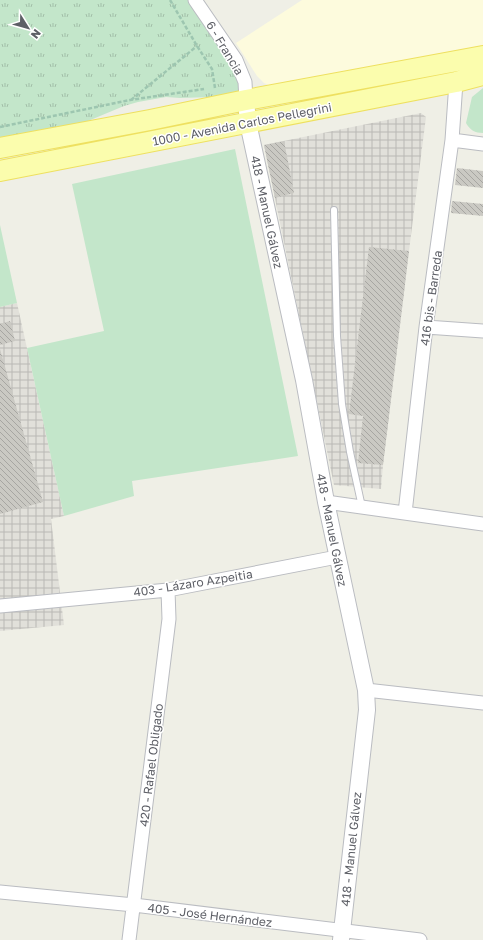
<svg xmlns="http://www.w3.org/2000/svg" width="483" height="940" font-family="'Golos Text',sans-serif">
<style>
.commercial{fill:#fdfbdd}
.industrial{fill:url(#industrial-grid)}
.green{fill:#c3e6ca}
.park{fill:url(#park-tufts)}
.building{fill:url(#building-back-hatch)}
.lines{fill:none;stroke-linecap:round;stroke-linejoin:round}
.service-casing{stroke:#babcc1;stroke-width:8}
.minor-casing{stroke:#babcc1;stroke-width:15}
.tertiary-casing{stroke:#babcc1;stroke-width:18}
.primary-casing{stroke:#eee060;stroke-width:22}
.path{stroke:#9dc6b0;stroke-width:2.5;stroke-dasharray:4 2;stroke-linecap:butt}
.service{stroke:#fff;stroke-width:6}
.minor{stroke:#fff;stroke-width:13}
.tertiary{stroke:#fff;stroke-width:16}
.primary{stroke:#fbfdad;stroke-width:20}
.labels{text-anchor:middle;dominant-baseline:central;stroke-width:3;stroke-linejoin:round;paint-order:stroke}
.street-label{font-size:12px;fill:#5d5f66;stroke:#fff}
</style>
<defs>
<pattern id="industrial-grid" width="8" height="8" patternUnits="userSpaceOnUse"><rect width="8" height="8" fill="#e1e0da"/><path d="M0 4h8M4 0v8" fill="none" stroke="#bab9b5"/></pattern>
<pattern id="park-tufts" width="24" height="20" patternUnits="userSpaceOnUse"><rect width="24" height="20" fill="#c3e6ca"/><path d="M3 7l-1-3M5 7V3M7 7l1-3M15 17l-1-3M17 17v-4M19 17l1-3" fill="none" stroke="#a2bea8"/></pattern>
<pattern id="building-back-hatch" width="6" height="6" patternUnits="userSpaceOnUse"><rect width="6" height="6" fill="#cac9c3"/><path d="M-1 5l2 2M0 0l6 6M5-1l2 2" fill="none" stroke="#a7a6a2"/></pattern>
</defs>
<rect width="100%" height="100%" fill="#efefe6"/>
<!-- commercial -->
<path class="commercial" d="M302,0H483V49L272,87L264,83L257,76L236,43Z"/>
<!-- industrial -->
<path class="industrial" d="M421,113L426,117L409,251L383,465L381,489L334,485L264,145Z
M17,303L64,516L51,519L64,625L0,631V307Z"/>
<!-- green -->
<path class="green" d="M483,88V133C475,133 470,130 466,123L472,97Z
M235,149L298,456L132,481L134,496L64,516L27,348L104,331L72,184Z
M0,225L17,303L0,307Z"/>
<!-- park -->
<path class="park" d="M0,0H191L239,74L240,92L234,94L212,97L180,98L166,97L138,102L124,106L88,121L0,139Z"/>
<!-- building -->
<path class="building" d="M284,141L294,193L275,198L264,145Z
M457,168L483,171V188L455,185Z
M452,201L483,204V216L451,213Z
M369,247L409,251L383,465L358,463L363,416L349,414Z
M10,321L15,341L0,345V324Z
M0,349L43,502L0,514Z"/>
<g class="lines">
<!-- service casing -->
<g class="service-casing">
<path id="service" d="M334,210L337,336L342,404L350,452L362,507"/>
</g>
<!-- minor casing -->
<g class="minor-casing">
<path id="minor" d="M195,0L236,60L245,82L246,100
M452,140L483,144
M426,327L483,331
M326,502L483,524
M405,513L426,327L452,140L456,82
M0,606L168,590L337,557
M366,690L483,703
M0,892L134,905L420,940
M129,940L169,619L168,590"/>
</g>
<!-- tertiary casing -->
<g class="tertiary-casing">
<path id="tertiary" d="M246,100L248,123L304,380L326,502L366,690L367,710L341,940"/>
</g>
<!-- primary casing -->
<g class="primary-casing">
<path id="primary" d="M0,148L150,120L246,100L483,56
M0,171L456,82L483,75"/>
</g>
<!-- path -->
<path class="path" d="M170,0L197,46L212,69L215,88H213
M131,100L197,46
M0,127L130,100L204,89"/>
<!-- service -->
<use href="#service" class="service"/>
<!-- minor -->
<use href="#minor" class="minor"/>
<!-- tertiary -->
<use href="#tertiary" class="tertiary"/>
<!-- primary -->
<use href="#primary" class="primary"/>
</g>
<g class="labels">
<!-- street labels -->
<g class="street-label">
<text transform="translate(225 48) rotate(59)">6 - Francia</text>
<text transform="translate(242 124) rotate(-11)">1000 - Avenida Carlos Pellegrini</text>
<text transform="translate(267 212) rotate(78)">418 - Manuel Gálvez</text>
<text transform="translate(431 298) rotate(-82)">416 bis - Barreda</text>
<text transform="translate(332 530) rotate(79)">418 - Manuel Gálvez</text>
<text transform="translate(193 583) rotate(-9)">403 - Lázaro Azpeitia</text>
<text transform="translate(151 765) rotate(-83)">420 - Rafael Obligado</text>
<text transform="translate(351 849) rotate(-84)">418 - Manuel Gálvez</text>
<text transform="translate(210 915) rotate(7)">405 - José Hernández</text>
</g>
</g>
<!-- north arrow -->
<g transform="translate(28 28) rotate(127)" stroke="#ffffff" stroke-width="3" paint-order="stroke">
<path d="M0-3L7 15L0 10L-7 15Z" fill="#5d5f66"/>
<text y="-6" font-size="11" font-weight="bold" text-anchor="middle" fill="#5d5f66">N</text>
</g>
</svg>
